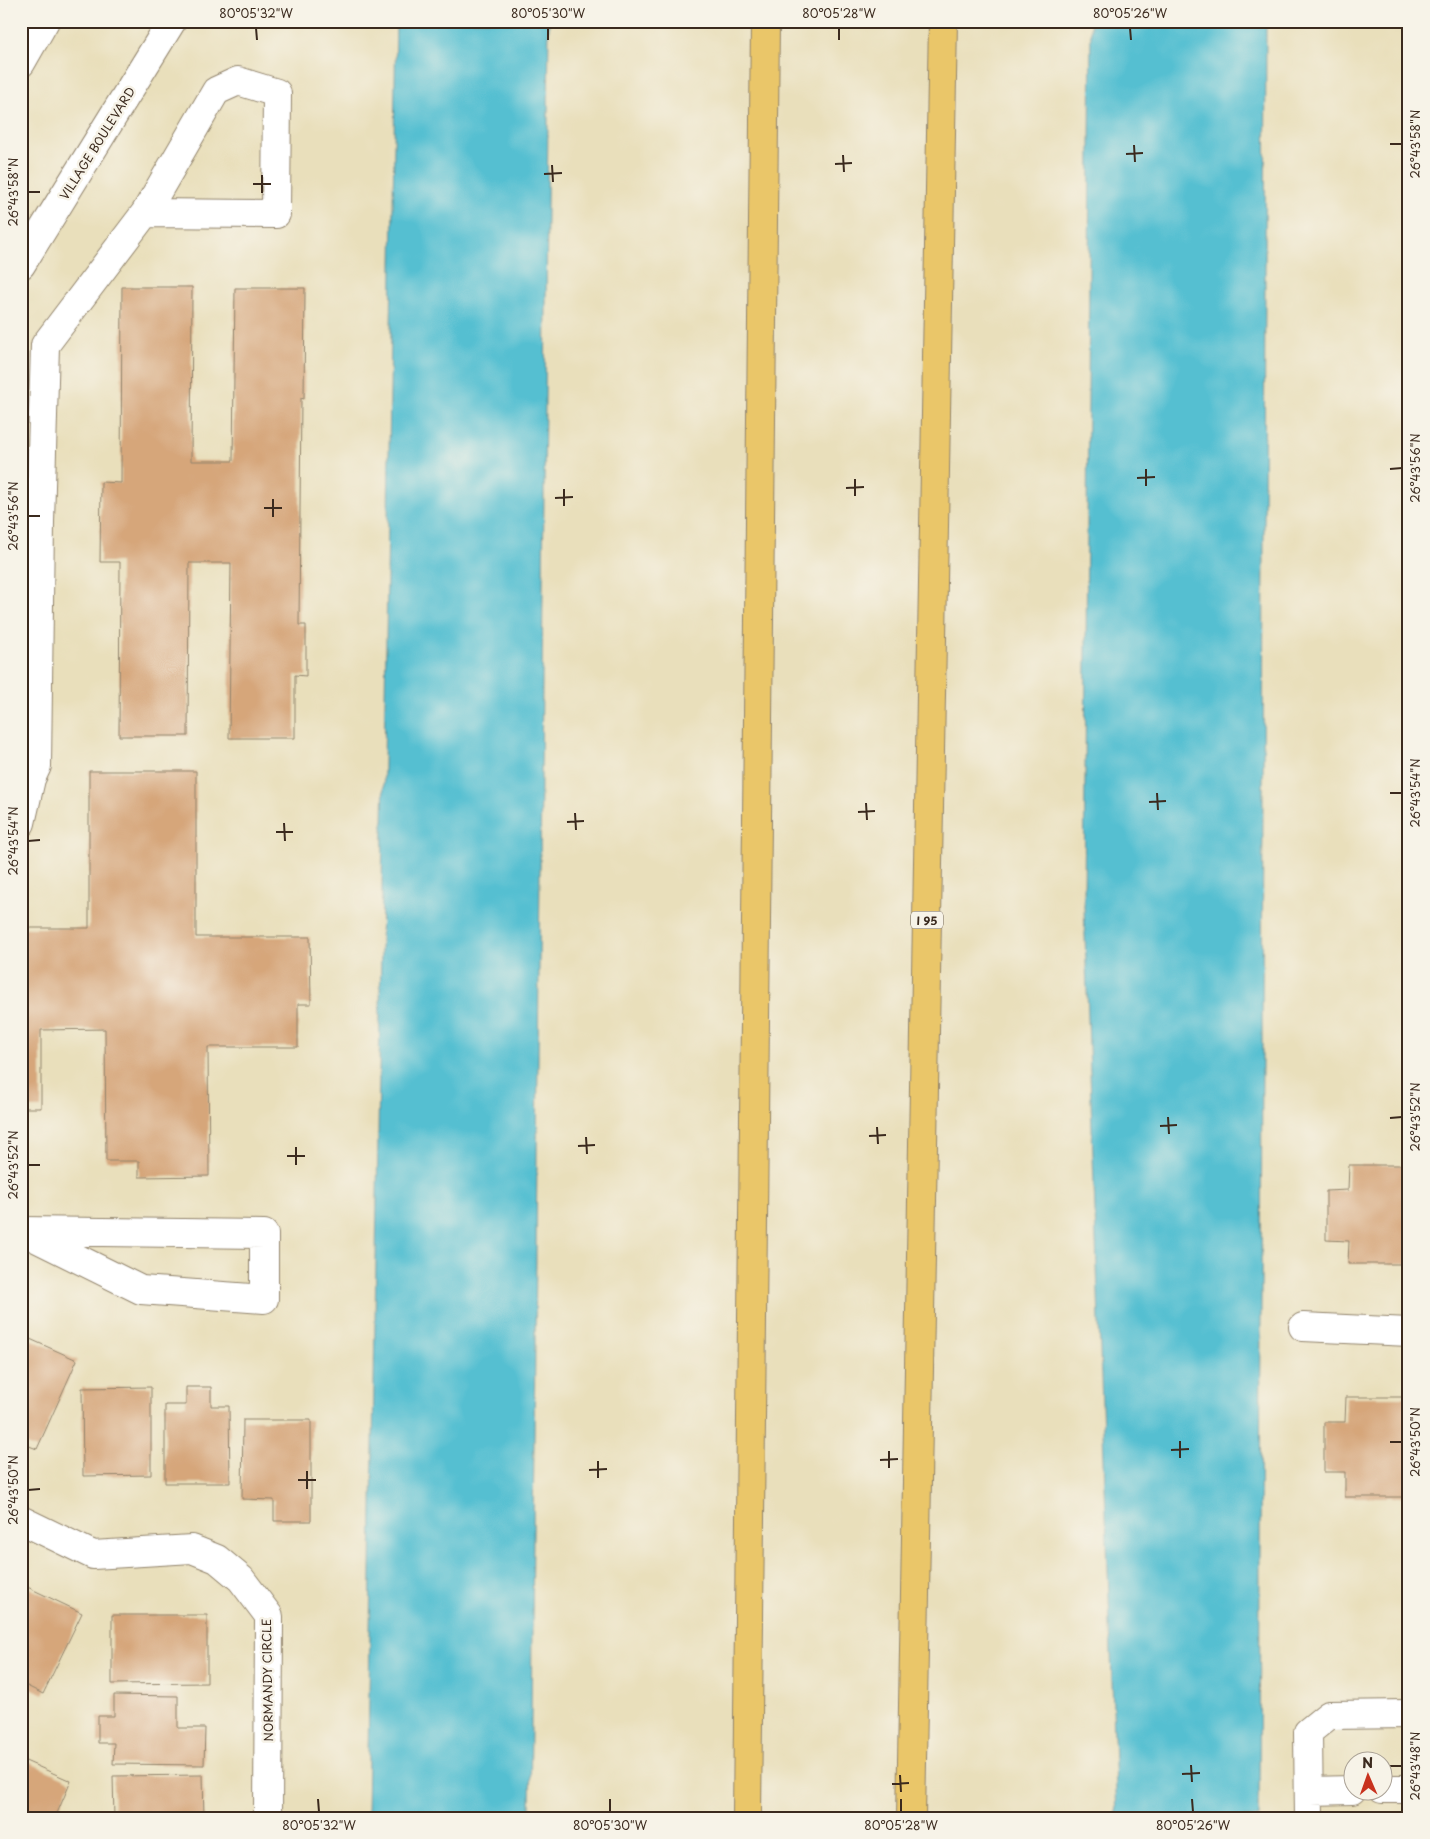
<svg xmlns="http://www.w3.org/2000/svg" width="1430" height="1839" font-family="'Playpen Sans',sans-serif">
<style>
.water{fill:#55bfd1;stroke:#487478}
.building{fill:#d6a67a}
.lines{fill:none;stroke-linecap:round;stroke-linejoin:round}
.minor-casing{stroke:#92846c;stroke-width:30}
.highway-casing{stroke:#92846c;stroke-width:30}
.minor{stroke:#fff;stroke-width:28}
.highway{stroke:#eac669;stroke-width:28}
.ticks{fill:none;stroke:#3b2a1e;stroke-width:2}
.labels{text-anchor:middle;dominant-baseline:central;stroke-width:5;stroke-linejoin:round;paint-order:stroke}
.shield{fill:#f7f3e8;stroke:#73665b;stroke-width:1}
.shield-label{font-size:11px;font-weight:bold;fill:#3b2a1e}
.street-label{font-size:12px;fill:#3b2a1e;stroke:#f7f3e8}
.neatline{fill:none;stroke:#3b2a1e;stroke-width:2}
.ticks-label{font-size:12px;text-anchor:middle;fill:#3b2a1e}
</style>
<rect width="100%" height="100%" fill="#f7f3e8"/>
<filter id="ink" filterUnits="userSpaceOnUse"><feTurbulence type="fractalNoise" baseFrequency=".02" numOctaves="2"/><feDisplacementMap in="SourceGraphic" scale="10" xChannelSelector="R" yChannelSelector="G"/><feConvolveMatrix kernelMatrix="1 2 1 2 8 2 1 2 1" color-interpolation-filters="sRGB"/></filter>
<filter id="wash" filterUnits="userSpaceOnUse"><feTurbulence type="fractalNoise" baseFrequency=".0096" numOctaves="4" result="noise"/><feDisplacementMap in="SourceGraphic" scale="20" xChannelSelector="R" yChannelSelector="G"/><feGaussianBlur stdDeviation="1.12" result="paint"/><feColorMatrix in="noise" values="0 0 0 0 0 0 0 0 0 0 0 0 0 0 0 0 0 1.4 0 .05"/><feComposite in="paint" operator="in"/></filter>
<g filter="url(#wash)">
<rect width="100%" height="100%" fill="#e9dfbb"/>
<!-- water -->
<path class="water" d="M396,21H549L530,1818H367Z
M1091,21H1266L1259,1818H1117L1084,907Z"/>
<g id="blocks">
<!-- building -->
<path class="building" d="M122,287H192L191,461H233L235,288H305L304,399L301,398L299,625H306V676L295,675V738H229L231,563H189L188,736H119L120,562H100L101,482L121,483Z
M89,771H196V937H310L311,1004H298V1047H208L209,1176L139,1177V1161H106L105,1029L41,1030V1108H21V928H89Z
M1349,1165H1409V1264H1348L1349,1241L1326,1240V1191L1348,1190Z
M21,1335L77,1360L37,1449L21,1443Z
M151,1387V1475L83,1476L82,1388Z
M186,1387H211V1406H229L230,1483H165V1405H186Z
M1346,1397H1409V1497H1345V1472H1324V1422H1345Z
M243,1420H311V1521H274V1500L242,1499Z
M21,1584L82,1613L43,1694L21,1683Z
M112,1615H207V1683L112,1684Z
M114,1695L178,1696V1728H205L204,1765L113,1764L114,1743H98V1716H114Z
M21,1759L71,1781L55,1818H21Z
M203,1775L204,1818H114L113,1776Z"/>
</g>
</g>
<g filter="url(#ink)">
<use href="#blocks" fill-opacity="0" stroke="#92846c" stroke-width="1"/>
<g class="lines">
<!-- minor casing -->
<g class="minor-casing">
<path id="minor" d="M21,63L45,21
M21,265L172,21
M40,522L45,345L145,213L216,91L238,81L277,93L276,214L145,213
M21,779H31L37,766L40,522L23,521
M21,823L31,779
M21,1231H22L264,1234V1299L141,1290L22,1231
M1303,1327L1409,1332
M21,1520L93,1555L192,1549L217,1559L241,1579L269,1616L268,1818
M1382,1789H1409
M1310,1791L1352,1790
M1309,1818L1308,1732L1329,1715L1409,1714"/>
</g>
<!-- highway casing -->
<g class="highway-casing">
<path id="highway" d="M747,1818L765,21
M911,1818L943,21"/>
</g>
<!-- minor -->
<use href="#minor" class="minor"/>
<!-- highway -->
<use href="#highway" class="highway"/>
</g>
</g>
<!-- ticks -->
<path class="ticks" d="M256,28L257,40M548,28V40M839,28V40M1130,28L1131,40M1390,144H1402M1134,145L1135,162M1126,154L1143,153M843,155L844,172M835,164L852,163M552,165L553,182M544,174L562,173M262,175V193M253,184H271M28,192H40M1146,469V486M1390,469L1402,468M1137,478L1155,477M855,479V496M846,488L864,487M564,489V506M555,498L573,497M273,499V517M264,508H282M28,516H40M1157,793L1158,810M1390,793H1402M1149,802L1166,801M866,803L867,820M858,812L875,811M575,813L576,830M567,822L584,821M284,823L285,841M276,832H293M28,841L40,840M1168,1117L1169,1134M1390,1118L1402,1117M1160,1126L1177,1125M877,1127L878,1144M869,1136L886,1135M586,1137L587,1154M578,1146L595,1145M296,1147V1165M287,1156H305M28,1165H40M1180,1441V1458M1390,1442H1402M1171,1450L1189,1449M889,1451V1468M880,1460L898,1459M598,1461V1478M589,1470L607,1469M307,1471V1489M298,1480H316M28,1490L40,1489M1191,1765L1192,1782M1390,1766H1402M1182,1774L1200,1773M900,1775L901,1792M892,1784L909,1783M318,1799L319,1812M610,1799V1812M901,1799V1812M1192,1799L1193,1812"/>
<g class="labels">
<!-- shield labels -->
<rect class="shield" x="911" y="911.5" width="32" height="17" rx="4"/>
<g class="shield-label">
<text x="927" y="920">I 95</text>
</g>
<!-- street labels -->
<g class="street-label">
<text transform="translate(97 143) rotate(-58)">VILLAGE BOULEVARD</text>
<text transform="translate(267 1680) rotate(-91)">NORMANDY CIRCLE</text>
</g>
</g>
<!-- margin -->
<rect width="1430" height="1839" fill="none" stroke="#f7f3e8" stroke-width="55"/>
<!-- north arrow -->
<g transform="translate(1368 1776) rotate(358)"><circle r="24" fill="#f7f3e8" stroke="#aca397"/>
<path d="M0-4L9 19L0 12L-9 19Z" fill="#c8321e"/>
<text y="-8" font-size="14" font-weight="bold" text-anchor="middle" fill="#3b2a1e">N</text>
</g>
<rect x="28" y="28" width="1374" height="1784" class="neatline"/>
<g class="ticks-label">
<text x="256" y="18">80°05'32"W</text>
<text x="548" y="18">80°05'30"W</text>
<text x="839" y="18">80°05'28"W</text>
<text x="1130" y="18">80°05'26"W</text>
<text transform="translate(1416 144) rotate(-90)" y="4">26°43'58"N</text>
<text transform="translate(14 192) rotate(-90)" y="4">26°43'58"N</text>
<text transform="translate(1416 468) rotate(-90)" y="4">26°43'56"N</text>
<text transform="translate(14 516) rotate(-90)" y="4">26°43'56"N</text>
<text transform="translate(1416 793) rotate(-90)" y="4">26°43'54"N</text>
<text transform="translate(14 841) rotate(-90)" y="4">26°43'54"N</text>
<text transform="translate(1416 1117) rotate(-90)" y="4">26°43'52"N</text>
<text transform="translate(14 1165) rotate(-90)" y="4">26°43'52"N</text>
<text transform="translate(1416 1442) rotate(-90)" y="4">26°43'50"N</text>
<text transform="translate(14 1490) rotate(-90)" y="4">26°43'50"N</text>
<text transform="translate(1416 1766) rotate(-90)" y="4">26°43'48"N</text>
<text x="319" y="1830">80°05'32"W</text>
<text x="610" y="1830">80°05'30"W</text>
<text x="901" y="1830">80°05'28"W</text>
<text x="1193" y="1830">80°05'26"W</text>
</g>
</svg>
